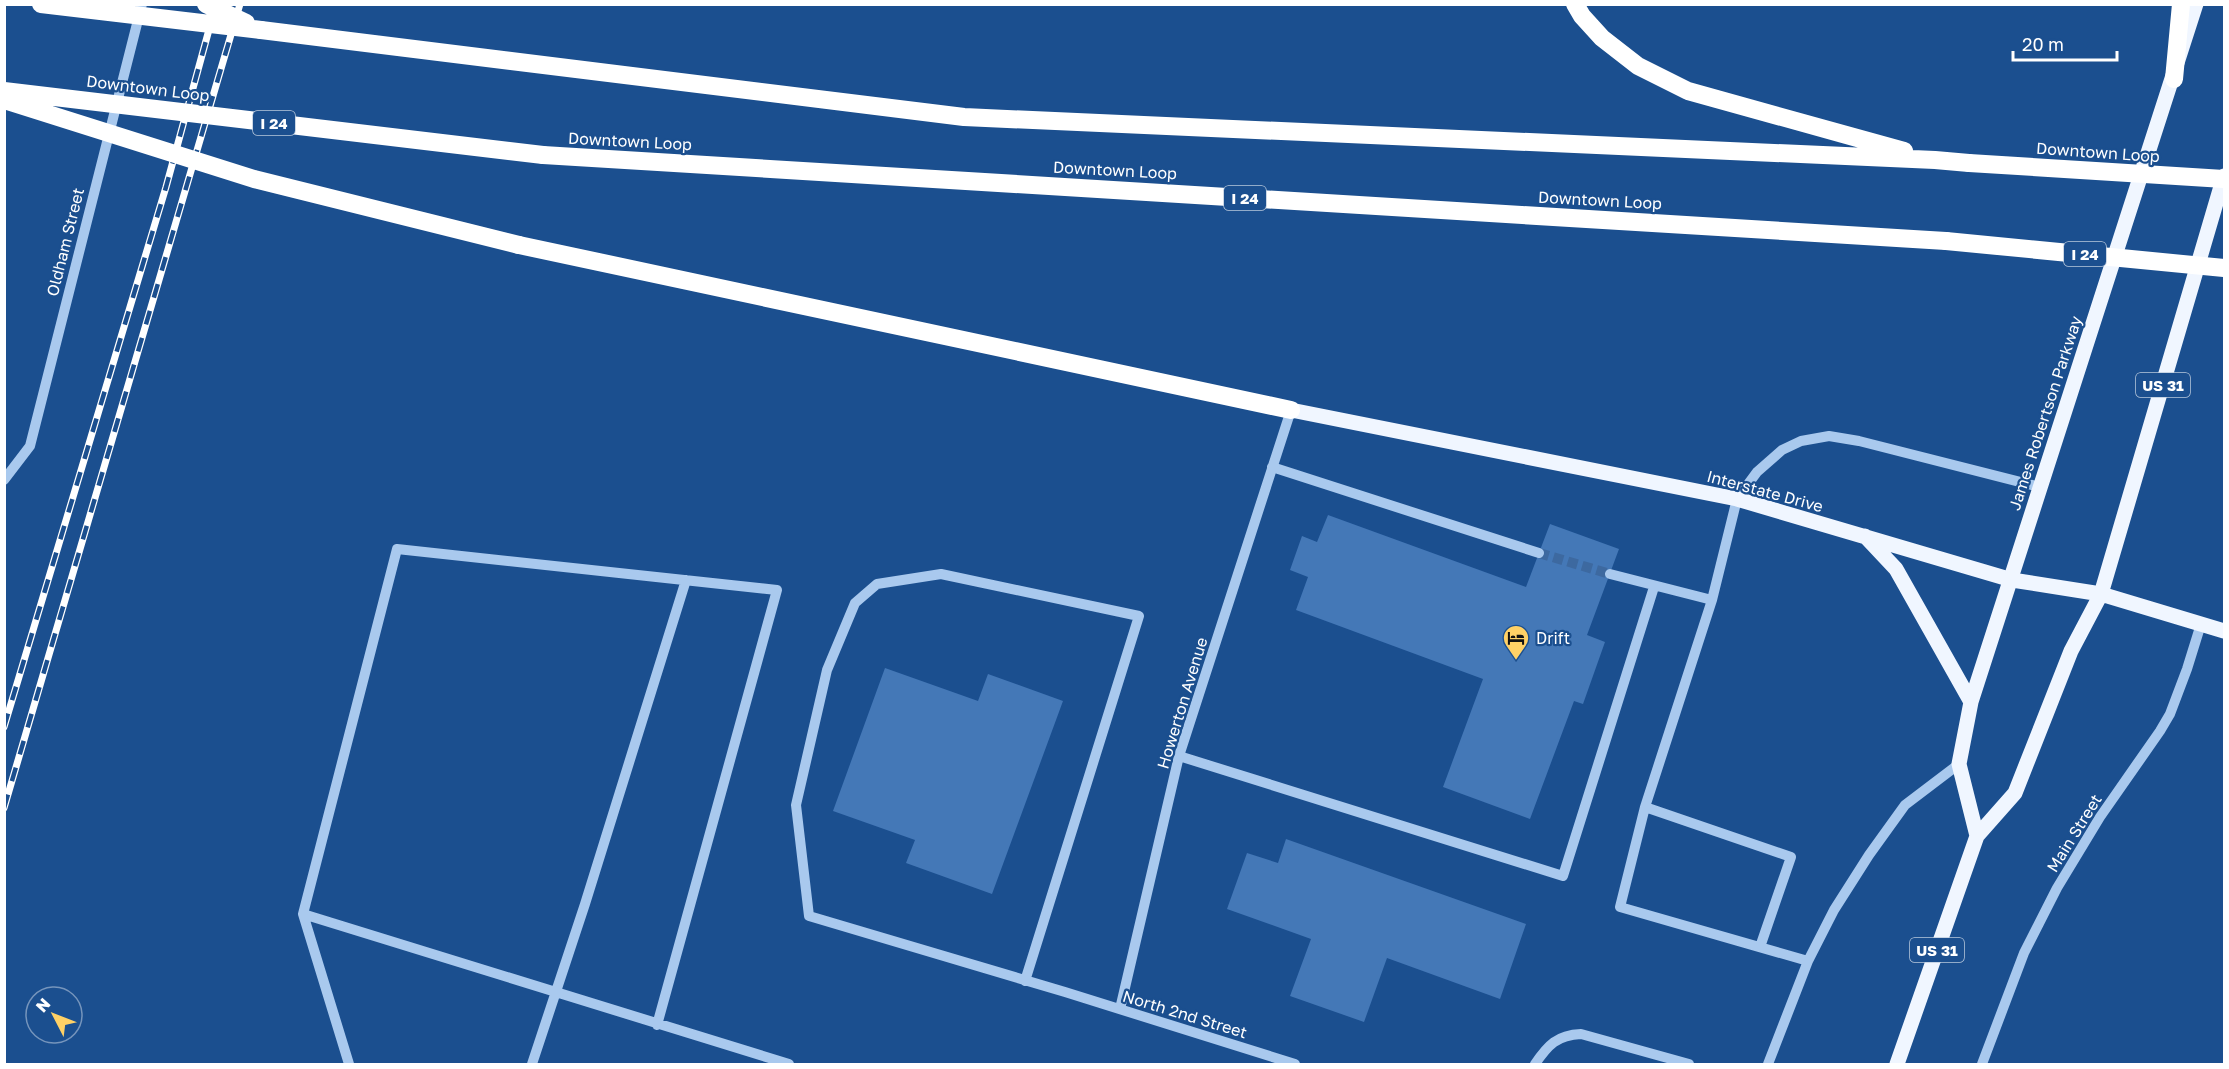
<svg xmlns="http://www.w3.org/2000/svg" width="2229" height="1069" font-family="'Golos Text',sans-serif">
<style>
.building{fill:#4478b7}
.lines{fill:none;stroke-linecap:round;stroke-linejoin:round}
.minor-tunnel{stroke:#3d69a0;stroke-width:10;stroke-dasharray:10 5;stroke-linecap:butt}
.minor{stroke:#a9c9ee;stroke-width:10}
.major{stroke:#f0f6ff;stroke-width:15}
.highway{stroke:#fff;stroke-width:18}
.rail-casing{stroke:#fff;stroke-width:7}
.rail{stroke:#1b4f8f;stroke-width:4.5;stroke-dasharray:14;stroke-linecap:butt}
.highway-bridge{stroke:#fff;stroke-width:18}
.labels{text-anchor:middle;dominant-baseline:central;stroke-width:4.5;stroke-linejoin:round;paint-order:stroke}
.shield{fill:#1b4f8f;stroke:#bbcadd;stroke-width:1.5}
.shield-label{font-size:15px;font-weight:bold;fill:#fff}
.street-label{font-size:16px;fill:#fff;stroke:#1b4f8f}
.poi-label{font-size:16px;fill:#fff;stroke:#1b4f8f;text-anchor:start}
</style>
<rect width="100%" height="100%" fill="#1b4f8f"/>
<!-- building -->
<path class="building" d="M1328,515L1526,587L1550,524L1619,549L1587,635L1605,642L1583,704L1574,701L1530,819L1443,787L1483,679L1296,610L1308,577L1290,570L1302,536L1317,542Z
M885,668L978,701L988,674L1063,701L992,894L906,863L915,840L833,811Z
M1286,839L1526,924L1500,999L1387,958L1364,1022L1290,996L1311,939L1227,909L1247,853L1278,863Z"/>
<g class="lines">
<!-- minor-tunnel -->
<path class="minor-tunnel" d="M1539,553L1610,574"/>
<!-- minor -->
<path class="minor" d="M1272,467L1539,553
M4,480L30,446L142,4
M1610,574L1712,600
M1179,756L1563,876L1654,587
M1645,807L1620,907L1808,961
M303,914L789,1064
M1760,947L1791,857L1645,807L1712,600L1737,499L1757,472L1782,450L1801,441L1829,436L1859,441L2040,487
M1025,981L1139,616L941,574L877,584L855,603L827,670L796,805L809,916L1065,992L1295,1064
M1120,1009L1179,756L1291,410
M349,1064L303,914L397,549L777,590L657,1025
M532,1064L585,904L686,580
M1535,1064C1548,1045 1557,1035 1581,1034L1689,1064
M1768,1064L1808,961L1834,910L1869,855L1905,805L1959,764
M1982,1064L2024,953L2057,888L2100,817L2160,731L2170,714L2187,669L2201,624"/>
<!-- major -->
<path class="major" d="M1291,410L1737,499L2012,580L2101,594L2224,631
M1865,536L1896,569L1971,702
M1977,836L1959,764L1971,702L2196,4
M1897,1064L1977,836L2015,793L2071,651L2101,594L2224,176"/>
<!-- highway -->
<path class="highway" d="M1575,4L1582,16L1602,38L1638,66L1688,91L1904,151
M261,30L964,117L1935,160L1969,163
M2174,79L2181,4
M543,155L1946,241
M519,245L1291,410"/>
<!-- rail casing -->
<g class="rail-casing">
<path id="rail" d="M4,727L166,187L216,4
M4,808L240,4"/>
</g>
<!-- rail -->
<use href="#rail" class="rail"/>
<!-- highway-bridge -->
<path class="highway-bridge" d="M41,4L261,30
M206,4L246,23
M4,91L543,155
M4,100L254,179L519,245
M1969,163L2224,179
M1946,241L2224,268"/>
</g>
<!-- icons -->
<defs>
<g id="hotel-pin" transform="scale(1.35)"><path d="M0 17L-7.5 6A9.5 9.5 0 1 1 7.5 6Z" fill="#ffd166" stroke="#1b4f8f"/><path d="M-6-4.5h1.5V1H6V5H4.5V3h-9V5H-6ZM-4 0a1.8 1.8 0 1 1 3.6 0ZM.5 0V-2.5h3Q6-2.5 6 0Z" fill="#111"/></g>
</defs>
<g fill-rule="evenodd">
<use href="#hotel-pin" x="1516" y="638"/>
</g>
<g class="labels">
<!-- shield labels -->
<g class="shield">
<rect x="253" y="111" width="42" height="24" rx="4.5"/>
<rect x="1224" y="186" width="42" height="24" rx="4.5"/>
<rect x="2064" y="242" width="42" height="24" rx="4.5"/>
<rect x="2136" y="373" width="54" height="24" rx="4.5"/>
<rect x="1910" y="938" width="54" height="24" rx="4.5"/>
</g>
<g class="shield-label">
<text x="274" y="123">I 24</text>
<text x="1245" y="198">I 24</text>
<text x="2085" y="254">I 24</text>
<text x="2163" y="385">US 31</text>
<text x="1937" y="950">US 31</text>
</g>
<!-- street labels -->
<g class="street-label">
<text transform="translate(148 88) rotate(7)">Downtown Loop</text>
<text transform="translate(630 141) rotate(3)">Downtown Loop</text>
<text transform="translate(2098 152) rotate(4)">Downtown Loop</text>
<text transform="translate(1115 170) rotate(3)">Downtown Loop</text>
<text transform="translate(1600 200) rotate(3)">Downtown Loop</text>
<text transform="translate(65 242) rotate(-76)">Oldham Street</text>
<text transform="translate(2045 413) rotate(-72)">James Robertson Parkway</text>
<text transform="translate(1765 491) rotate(15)">Interstate Drive</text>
<text transform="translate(1182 703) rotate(-73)">Howerton Avenue</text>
<text transform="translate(2074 833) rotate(-58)">Main Street</text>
<text transform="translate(1185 1014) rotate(17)">North 2nd Street</text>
</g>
<!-- poi labels -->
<g class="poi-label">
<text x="1536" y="638">Drift</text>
</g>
</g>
<!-- border -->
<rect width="2229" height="1069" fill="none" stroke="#ffffff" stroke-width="12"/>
<!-- north arrow -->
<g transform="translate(54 1015) rotate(312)"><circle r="28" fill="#1b4f8f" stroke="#7695bc" stroke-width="1.5"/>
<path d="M0-4.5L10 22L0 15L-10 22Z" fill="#ffd166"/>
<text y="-9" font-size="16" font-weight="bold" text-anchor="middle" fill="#ffffff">N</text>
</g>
<!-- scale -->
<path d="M2013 51v9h104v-9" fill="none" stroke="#ffffff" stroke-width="3"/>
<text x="2022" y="51" font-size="18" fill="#ffffff" stroke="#1b4f8f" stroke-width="4.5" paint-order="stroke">20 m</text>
</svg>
